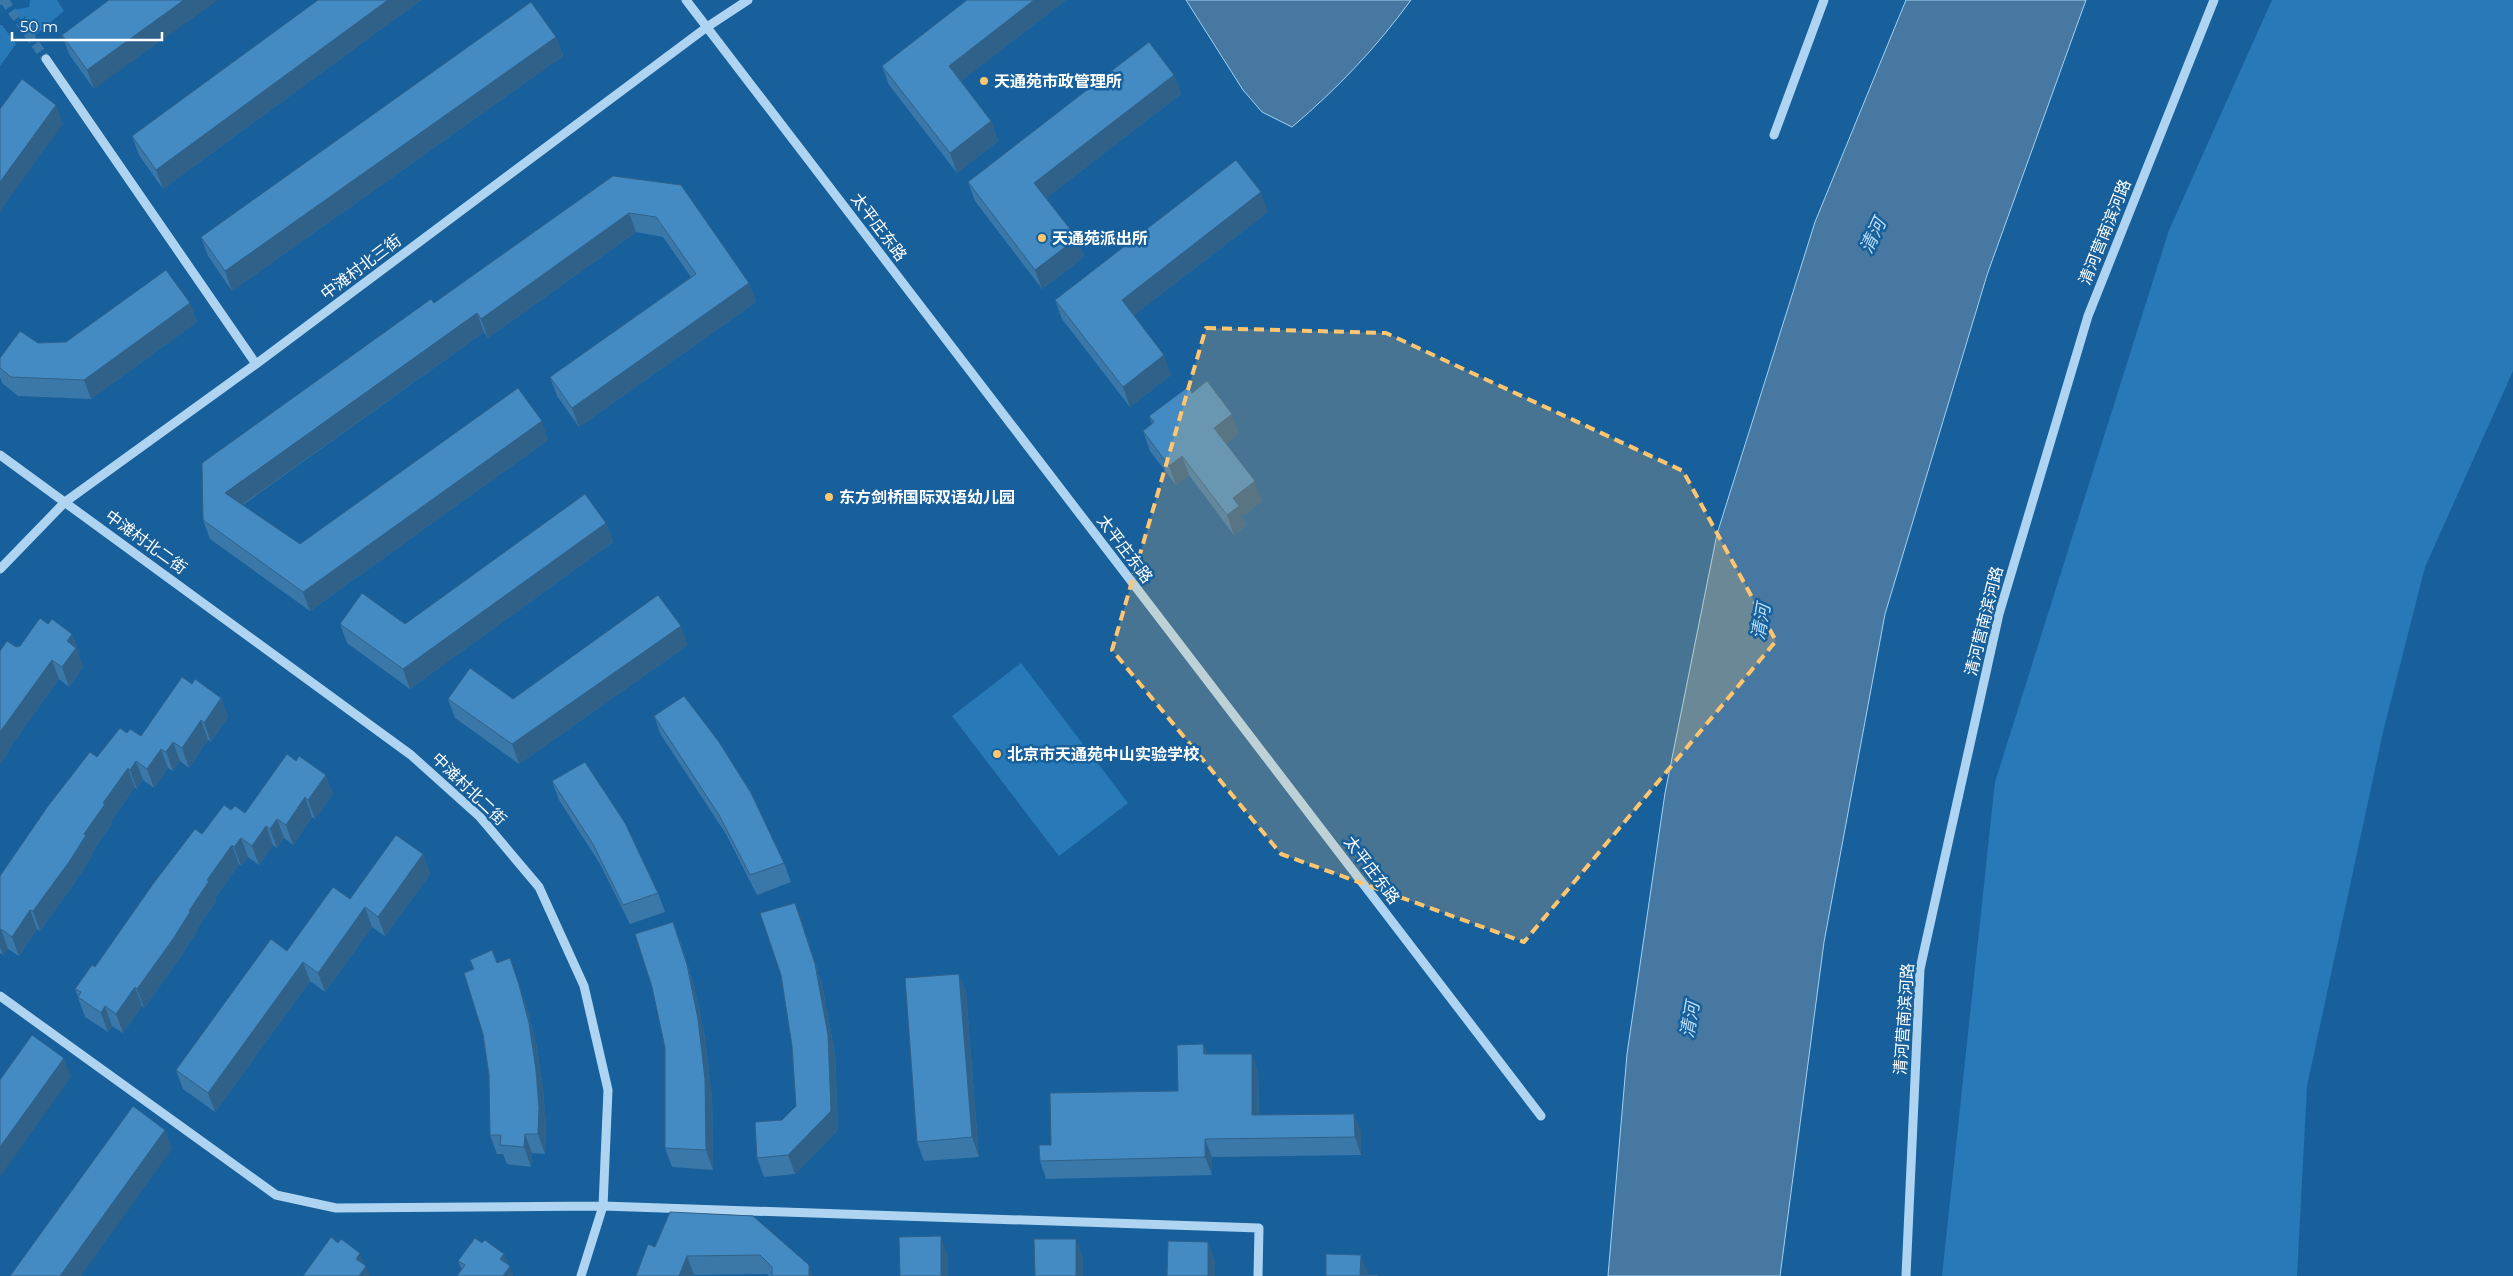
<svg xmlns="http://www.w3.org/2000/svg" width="2513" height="1276" font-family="Montserrat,'Noto Sans SC',sans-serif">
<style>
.green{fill:#2779b8}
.water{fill:#4678a2;stroke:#a1d1f4}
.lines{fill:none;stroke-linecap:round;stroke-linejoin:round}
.minor-tunnel{stroke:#3b78aa;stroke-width:9;stroke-dasharray:9 4.5;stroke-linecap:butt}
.minor{stroke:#aed4f2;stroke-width:9}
.wall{fill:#3a78a9}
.shaded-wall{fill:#306189}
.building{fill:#448bc4;stroke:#306189}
.marked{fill:#ffc66f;fill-opacity:0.2;stroke:#ffc66f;stroke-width:4;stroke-dasharray:10 6;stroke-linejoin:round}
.poi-dot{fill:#ffc66f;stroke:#18609b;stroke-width:2}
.labels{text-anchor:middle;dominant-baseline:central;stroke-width:5;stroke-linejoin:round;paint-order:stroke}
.poi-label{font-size:16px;font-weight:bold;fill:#fff;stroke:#18609b;text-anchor:start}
.street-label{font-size:16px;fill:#fff;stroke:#18609b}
.water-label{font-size:18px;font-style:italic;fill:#bbdef8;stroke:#18609b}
</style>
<rect width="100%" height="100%" fill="#18609b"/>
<!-- green -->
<path class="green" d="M30,0H57L64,11L33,37L14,10L29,7Z
M2272,0H2513V371L2425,567L2383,732L2307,1086L2297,1276H1942L1995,782L2169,230Z
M0,25H2L16,44L0,66Z
M1021,663L1128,803L1059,856L952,716Z"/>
<!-- water -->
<path class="water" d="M1186,0H1411C1376,48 1337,89 1292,127L1262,112L1243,90Z
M1906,0H2086L1987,275L1885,614L1824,942L1780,1276H1608L1627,1054L1665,793L1717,534L1815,222Z"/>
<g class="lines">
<!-- minor-tunnel -->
<path class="minor-tunnel" d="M4,0L46,59"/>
<!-- minor -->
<path class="minor" d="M686,0L1541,1116
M46,59L256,364
M1774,135L1824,0
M0,455L411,755L480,817L539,887L584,986L608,1090L603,1206L581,1276
M0,569L65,502L256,364L707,27L748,0
M0,996L276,1195L336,1208L603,1206L1259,1228L1258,1276
M1906,1276L1920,969L1999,614L2088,316L2214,0"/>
</g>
<!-- wall -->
<path class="wall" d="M0,0H6V3L0,5Z
M109,0L94,89L69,54L62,35Z
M318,0H421L163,189L139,155L132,136Z
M967,0H1066L961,81L991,121L998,141L957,173L889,85L882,66Z
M556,37L563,56L232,291L208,256L201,237Z
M1174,75L1181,94L1046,198L1077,238L1084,257L1042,289L975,201L968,182Z
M613,176L749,283L756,302L579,427L557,396L550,377L691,277L663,237L636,232L488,338L484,332L243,505L300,544L548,440L310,611L210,539L203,520L434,303Z
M1268,212L1134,315L1171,375L1130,407L1062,319L1055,300Z
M190,303L197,322L91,399L18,396L2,383L0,377V358L38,343L66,342Z
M1192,393L1239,434L1226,443L1262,501L1242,516L1246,525L1234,535L1189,475L1176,485L1150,451L1143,431L1152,424L1149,416Z
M606,523L613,542L410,689L347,643L340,624H405Z
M48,624L72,634L79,653L78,654L83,667L69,687L59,679L8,750L9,752L0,764V651L20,646Z
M688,645L519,764L455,718L448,699H513Z
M192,684L221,698L228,717L211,742L208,740L189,768L180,761L173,771L168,768L154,788L143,780L137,789L135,787L111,821L112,824L92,852L93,854L76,881L40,931L37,929L19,956L8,949L3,955L0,953V876L97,757L127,733L141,736Z
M654,716L784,863L791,882L757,895L726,834L661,735Z
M287,754L333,794L315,819L312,817L293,845L284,838L277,848L273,845L259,865L248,857L241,866L239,864L215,898L216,901L197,929V931L180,958L144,1008L142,1006L123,1033L112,1026L108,1032L85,1017L75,989L95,967L202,834L231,810L245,813Z
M552,781L658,893L665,912L630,924L600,864L559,800Z
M423,854L430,874L385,936L372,927L325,992L310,981L215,1112L183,1089L176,1070L287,951Z
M802,922L822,984L835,1054L838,1130L795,1174L764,1177L757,1158L782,1120L796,1106Z
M680,941L694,985L705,1038L712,1098L713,1170L672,1167L665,1148Z
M510,958L526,1005L536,1042L543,1089L546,1127L545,1154L532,1153L531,1167L507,1164L503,1154H497L490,1135L489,1075L473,969L470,960L497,963Z
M959,974L966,993L979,1157L924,1161L917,1142Z
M1203,1044L1207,1054L1258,1072L1259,1115L1361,1131V1155L1212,1157V1175L1046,1179L1040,1161L1051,1145L1178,1091Z
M670,1212L813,1276H769L767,1274L694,1275L655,1247Z
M482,1243L504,1254L513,1276H457L462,1270L458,1261Z"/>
<!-- shaded-wall -->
<path class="shaded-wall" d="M184,0H218L94,89L87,70Z
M388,0H421L163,189L156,170Z
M1034,0H1066L956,85L949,66Z
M556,37L563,56L232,291L225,271Z
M1174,75L1181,94L1041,202L1034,183Z
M56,105L63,124L0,211V182Z
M991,121L998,141L957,173L950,153Z
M1261,192L1268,212L1129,319L1122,300Z
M629,213L636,232L488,338L481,319Z
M1077,238L1084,257L1042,289L1035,270Z
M749,283L756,302L579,427L572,408Z
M190,303L197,322L91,399L84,380Z
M477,313L484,332L232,512L225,493Z
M1164,355L1171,375L1130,407L1123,387Z
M1232,414L1239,434L1221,447L1214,428Z
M542,421L548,440L310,611L303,592Z
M1182,456L1189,475L1176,485L1169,466Z
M1255,481L1262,501L1242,516L1246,525L1234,535L1227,515L1233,498Z
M606,523L613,542L410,689L403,669Z
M681,626L688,645L519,764L512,744Z
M72,634L79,653L78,654L83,667L69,687L62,667L67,641Z
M52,660L59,679L8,750L9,752L0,764V732Z
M221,698L228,717L211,742L204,723Z
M201,720L208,740L189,768L182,748Z
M173,742L180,761L173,771L166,752Z
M161,749L168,768L154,788L147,769Z
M136,761L143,780L137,789L130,770Z
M128,768L135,787L111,821L112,824L92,852L93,854L76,881L40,931L33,911L84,834L103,803Z
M326,775L333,794L315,819L308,800Z
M305,797L312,817L293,845L286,825Z
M277,819L284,838L277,848L270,829Z
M266,826L273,845L259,865L252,846Z
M241,838L248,857L241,866L234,847Z
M232,845L239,864L215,898L216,901L197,929V931L180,958L144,1008L137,989L189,911L207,880Z
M423,854L430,874L385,936L378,917Z
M795,903L802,922L822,984L835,1054L838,1130L795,1174L788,1155L831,1111Z
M365,907L372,927L325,992L318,973Z
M30,910L37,929L19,956L12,937Z
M673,922L694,985L705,1038L712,1098L713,1170L706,1150Z
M1,929L8,949L3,955L0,947V930Z
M303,962L310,981L215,1112L208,1093Z
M959,974L966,993L979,1157L972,1137Z
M519,985L526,1005L536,1042L543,1089L546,1127L545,1154L538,1134Z
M135,987L142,1006L123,1033L116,1014Z
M105,1006L112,1026L108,1032L101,1013Z
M1203,1044L1210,1062L1204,1054Z
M1252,1054L1258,1072L1259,1133L1252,1115Z
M64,1058L71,1077L0,1177V1147Z
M1354,1114L1361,1131V1155L1355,1137Z
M165,1130L172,1149L81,1276H60Z
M525,1134L532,1153L531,1167L524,1147Z
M1205,1139L1212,1157V1175L1205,1157Z
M941,1236L948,1256V1276H941Z
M1076,1239L1083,1258V1276H1076Z
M1208,1242L1215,1261V1276H1208Z
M360,1253L366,1267V1266L370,1276H359L356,1259Z
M504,1254L509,1267L510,1266L513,1276H503L500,1259Z
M1361,1255L1368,1274V1276H1360Z
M687,1256L694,1275L693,1276H679Z
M809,1265L813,1276H809Z"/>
<!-- building -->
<path class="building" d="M109,0H184L87,70L62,35Z
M318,0H388L156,170L132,136Z
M967,0H1034L949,66L991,121L950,153L882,66Z
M531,2L556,37L225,271L201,237Z
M1149,42L1174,75L1034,183L1077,238L1035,270L968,182Z
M22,79L56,105L0,182V109Z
M1236,160L1261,192L1122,300L1164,355L1123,387L1055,300Z
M613,176L681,185L749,283L572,408L550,377L696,274L656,217L629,213L481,319L477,313L225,493L300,544L518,388L542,421L303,592L203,520L202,463L431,299L434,303Z
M166,270L190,303L84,380L11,377L0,368V358L20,331L38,343L66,342Z
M1207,381L1232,414L1214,428L1255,481L1233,498L1239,506L1227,515L1182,456L1169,466L1143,431L1154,422L1149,416L1188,387L1192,393Z
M585,494L606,523L403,669L340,624L362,593L405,624Z
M658,595L681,626L512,744L448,699L470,668L513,699Z
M40,618L48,624L52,619L72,634L67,641L76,648L62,667L52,660L0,732V651L7,641L16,647L20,646Z
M182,677L192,684L195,679L221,698L204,723L201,720L182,748L173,742L166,752L161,749L147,769L136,761L130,770L128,768L103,803L105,804L84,834L86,835L69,862L33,911L30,910L12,937L1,929L0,930V876L48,806L90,752L97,757L120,728L127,733L130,729L141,736Z
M684,696L719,742L751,793L784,863L750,875L719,815L654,716Z
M287,754L296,761L299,756L326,775L308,800L305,797L286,825L277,819L270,829L266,826L252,846L241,838L234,847L232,845L207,880L209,881L189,911L190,912L173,939L137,989L135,987L116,1014L105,1006L101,1013L78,997L81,992L75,989L92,965L95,967L153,884L195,829L202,834L224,805L231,810L235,806L245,813Z
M585,762L625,823L658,893L623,905L593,844L552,781Z
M396,835L423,854L378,917L365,907L318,973L303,962L208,1093L176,1070L271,939L287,951L333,887L350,899Z
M795,903L815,964L828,1035L831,1111L788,1155L757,1158L755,1122L782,1120L796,1106L792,1046L781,975L760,913Z
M673,922L687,965L698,1019L705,1079L706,1150L665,1148V1048L652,987L635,934Z
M492,950L497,963L510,958L519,985L529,1023L536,1070L539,1108L538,1134H525L524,1147L500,1145L501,1135H490L489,1075L483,1034L464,973L474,969L470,960Z
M959,974L972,1137L917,1142L905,978Z
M32,1035L64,1058L0,1147V1080Z
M1203,1044L1204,1054H1252V1115L1354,1114L1355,1137L1205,1139V1157L1040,1161L1039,1145H1051L1050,1093L1178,1091L1177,1045Z
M133,1106L165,1130L60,1276H10Z
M670,1212L753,1216L809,1265V1276H772V1267L760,1255L687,1256L679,1276H636L648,1244L655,1247Z
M941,1236V1276H900L899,1237Z
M331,1237L338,1243L341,1239L360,1253L356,1259L366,1266L359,1276H303Z
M475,1238L482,1243L485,1240L504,1254L500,1259L510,1266L503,1276H457L465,1265L458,1261Z
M1034,1239H1076V1276H1035Z
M1168,1241L1208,1242V1276H1167Z
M1326,1254L1361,1255L1360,1275H1378V1276H1326Z"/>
<!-- marked area -->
<path class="marked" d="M1206,328L1386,333L1683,471L1776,641L1524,942L1281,854L1112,650Z"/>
<!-- markers -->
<g class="poi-dot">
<circle cx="984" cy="81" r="5"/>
<circle cx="1042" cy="238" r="5"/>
<circle cx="829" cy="497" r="5"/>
<circle cx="997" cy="754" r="5"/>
</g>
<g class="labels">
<!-- poi labels -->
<g class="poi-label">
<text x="994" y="81">天通苑市政管理所</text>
<text x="1052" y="238">天通苑派出所</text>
<text x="839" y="497">东方剑桥国际双语幼儿园</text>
<text x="1007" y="754">北京市天通苑中山实验学校</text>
</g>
<!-- street labels -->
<g class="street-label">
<text transform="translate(879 227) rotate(53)">太平庄东路</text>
<text transform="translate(2105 232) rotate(-68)">清河营南滨河路</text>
<text transform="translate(361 267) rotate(-37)">中滩村北三街</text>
<text transform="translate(146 542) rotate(36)">中滩村北二街</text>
<text transform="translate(1125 549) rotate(53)">太平庄东路</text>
<text transform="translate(1984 621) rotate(-76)">清河营南滨河路</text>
<text transform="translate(469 789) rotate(44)">中滩村北二街</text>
<text transform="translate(1372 870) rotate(53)">太平庄东路</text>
<text transform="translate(1904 1019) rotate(-86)">清河营南滨河路</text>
</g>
<!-- water labels -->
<g class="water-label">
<text transform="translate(1873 236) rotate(-65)">清河</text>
<text transform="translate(1761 622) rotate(-80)">清河</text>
<text transform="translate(1690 1020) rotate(-80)">清河</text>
</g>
</g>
<!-- scale -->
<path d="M12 32v8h150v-8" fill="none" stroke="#ffffff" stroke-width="2.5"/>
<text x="20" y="32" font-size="15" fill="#ffffff" stroke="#18609b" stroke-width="4" paint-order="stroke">50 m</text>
</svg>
